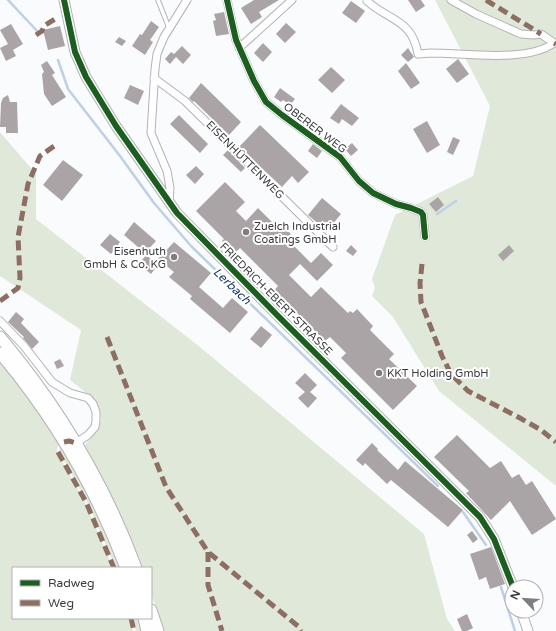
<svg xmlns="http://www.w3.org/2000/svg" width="556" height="631" font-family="'Varela Round',sans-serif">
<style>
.green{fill:#e0e9d9}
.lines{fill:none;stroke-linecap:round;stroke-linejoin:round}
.stream{stroke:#becfe7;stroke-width:2.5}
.building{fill:#aba4a7}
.service-casing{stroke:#b2b3b6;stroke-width:5.5}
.minor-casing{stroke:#b2b3b6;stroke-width:9}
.tertiary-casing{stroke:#b2b3b6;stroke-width:11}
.primary-casing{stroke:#b2b3b6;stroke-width:13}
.service{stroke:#fefeff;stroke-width:3.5}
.minor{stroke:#fefeff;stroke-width:7}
.tertiary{stroke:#fefeff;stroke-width:9}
.primary{stroke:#fefeff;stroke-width:11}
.quiet{stroke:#8d6e63;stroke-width:5;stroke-dasharray:10 5;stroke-linecap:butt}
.cycleway-casing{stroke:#fff;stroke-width:8}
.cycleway{stroke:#1b5e20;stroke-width:6}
.poi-dot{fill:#7e7e82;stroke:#fff;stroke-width:1.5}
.labels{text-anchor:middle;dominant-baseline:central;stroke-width:4;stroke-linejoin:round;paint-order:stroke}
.street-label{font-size:11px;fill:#3b3b40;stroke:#fff}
.poi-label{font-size:11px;fill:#3b3b40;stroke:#fff;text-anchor:start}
.water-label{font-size:12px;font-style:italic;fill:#1a3964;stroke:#fff}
</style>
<rect width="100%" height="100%" fill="#fafbfd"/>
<!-- green -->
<path class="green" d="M435,0H556V486L439,391L393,317L372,296L375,288L372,279L395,215L473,176L490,106Z
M0,132L36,174V219L200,347L424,534L447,619L455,631H163L151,593V568H142L85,449V445C88,440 94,436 97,431C110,409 85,392 70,380L81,330L0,276Z
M0,360L40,415L60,444L57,448V452L85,502L113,568H13V618H130L133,631H0Z
M60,446C83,485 103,526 121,568H116L87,502L59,452Z
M132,618H139L142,631H136Z"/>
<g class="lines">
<!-- stream -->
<path class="stream" d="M8,0L38,32
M58,60L68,89L120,156L154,203L191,246L438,486
M437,214L456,201
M463,512L486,545
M501,587L515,631"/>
</g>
<!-- building -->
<path class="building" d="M254,0H279L259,12L262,17L251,24L241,8Z
M408,0H421L425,6L416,12Z
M351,1L365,11L356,23L342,13Z
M224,12L229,34L216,36L213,21L216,20L214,14Z
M151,21L159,27L150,40L153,42L145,55L132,46L140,34L142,35Z
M286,23L296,32L285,43L276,34Z
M11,24L23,44L13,50L16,56L6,61L0,48L8,44L0,30Z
M60,26L65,46L48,50L43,30Z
M119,37L126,41L122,46L115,42Z
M263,43L272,52L263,62L254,53Z
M182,46L191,55L183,64L176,57L170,64L165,59L171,52L174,54Z
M408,48L414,57L408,62L401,55Z
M458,59L469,74L457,83L446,69Z
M47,61L55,73L52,75L66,97L52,106L44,94L42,74L44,72L41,65Z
M406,63L420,83L411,89L398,71Z
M331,67L345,80L332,93L318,80Z
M201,83L241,122L229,135L194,101L193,102L189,98Z
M130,85L144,91L138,105L124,98Z
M280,88L295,99L290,105L283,100L281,102L274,97Z
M8,95L10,102H17L18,133H6V127H0L1,103L3,98Z
M341,104L359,118L352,126L342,119L339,124L330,118Z
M179,115L208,144L200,153L170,124Z
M427,121L440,145L427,153L413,129Z
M260,125L309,172L298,183L292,176L282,187L239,147Z
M453,137L460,140L453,155L447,152Z
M352,143L358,150L351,156L345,149Z
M313,144L322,151L317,158L308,151Z
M228,150L245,168L241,172L223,155Z
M63,160L83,175L62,201L43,185Z
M196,166L204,174L195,184L186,175Z
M225,182L245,202L236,211L246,221L258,208L276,226L279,222L291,234L286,238L311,263L321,253L333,265L317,281L300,264L289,275L311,297L321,287L348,313L350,311L353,313L357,309L373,326L370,330L394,354L389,359L417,386L393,410L341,358L346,353L330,337L325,341L289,305L286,308L271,294L278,286L240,248L235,253L222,241L224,239L196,211Z
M438,197L444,205L436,212L429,204Z
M322,198L341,214L327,231L308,215Z
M134,222L156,241L145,253L124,235Z
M110,234L120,242L111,254L100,245Z
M174,242L211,273L199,287L223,308L232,298L248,312L230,333L190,299L192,296L169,277L174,272L158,259Z
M351,245L357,251L353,256L346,251Z
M509,245L514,251L503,261L498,255Z
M146,255L158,265L151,274L139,264Z
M16,312L24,319L21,323L39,342L32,349L23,338L24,337L8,322Z
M261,326L272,335L261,348L250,339Z
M60,359L64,366L57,369L54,362Z
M305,373L317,385L310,392L317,398L308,408L298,398L305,392L295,383Z
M457,435L490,468L501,461L512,478L519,474L526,485L532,481L556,519L532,535L510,501L491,520L466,493L469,491L434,457Z
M372,443L378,449L377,450L398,470L405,461L463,510L448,527L391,480L387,484L365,463L363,466L356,460Z
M472,531L478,539L473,543L467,535Z
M491,547L505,584L490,589L486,577L479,580L470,554Z
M467,614L473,628L467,631H462L457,619Z"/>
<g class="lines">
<!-- service casing -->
<g class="service-casing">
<path id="service" d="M158,0L169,28"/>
</g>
<!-- minor casing -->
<g class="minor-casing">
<path id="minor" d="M227,0L236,40L254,81L266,102L282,115L340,157L359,181L373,193L396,204L411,208L421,212L423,215L425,237
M367,1C389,21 412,19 418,54L431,53C464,53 527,63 554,43L541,34L534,35L521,34L476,14L451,0
M239,48L292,0
M154,78L185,101L333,247
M169,203L170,188L167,171L151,133L155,69L157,54L164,37L187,0
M0,321L24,346L52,382L70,393L88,398L93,404L96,412V421L95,427L88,435L76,443"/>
</g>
<!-- tertiary casing -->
<g class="tertiary-casing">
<path id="tertiary" d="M64,0L75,52L86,77L116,126L177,213L278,316L480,517L494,539L513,587
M521,611L528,631"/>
</g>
<!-- primary casing -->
<g class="primary-casing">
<path id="primary" d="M0,337C58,406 105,484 136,568
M0,353C53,416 97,491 126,568
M151,610L158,631
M144,618L147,631"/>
</g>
<!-- service -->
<use href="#service" class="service"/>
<!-- minor -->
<use href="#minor" class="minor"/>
<!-- tertiary -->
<use href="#tertiary" class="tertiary"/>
<!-- primary -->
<use href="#primary" class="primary"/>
<!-- quiet -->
<path class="quiet" d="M486,0L541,34
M36,35L42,31L44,26L58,17
M554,43L556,44
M422,264L420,283L421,302L442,356L451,374L468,391L520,418L541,430L556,442
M0,301L18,288L20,278L18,237L28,184L40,156L57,144
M107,337L166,487L208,552L299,627L301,631
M64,442L69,441L76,443
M58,452L86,502L114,568
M208,552V585L222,631
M131,618L134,631"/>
<!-- cycleway casing -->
<g class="cycleway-casing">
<path id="cycleway" d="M64,0L75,52L86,77L116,126L177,213L278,316L480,517L494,539L513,587
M227,0L236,40L254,81L266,102L282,115L340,157L359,181L373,193L396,204L411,208L421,212L423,215L425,237"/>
</g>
<!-- cycleway -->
<use href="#cycleway" class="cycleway"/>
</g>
<!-- markers -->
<g class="poi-dot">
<circle cx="246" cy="232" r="4"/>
<circle cx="174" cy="257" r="4"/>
<circle cx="379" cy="373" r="4"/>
</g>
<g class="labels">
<!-- street labels -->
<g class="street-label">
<text transform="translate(315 128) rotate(37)">OBERER WEG</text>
<text transform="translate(245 160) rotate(45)">EISENHÜTTENWEG</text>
<text transform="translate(276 299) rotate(45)">FRIEDRICH-EBERT-STRASSE</text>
</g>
<!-- poi labels -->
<g class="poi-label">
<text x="254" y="226">Zuelch Industrial<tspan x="254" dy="13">Coatings GmbH</tspan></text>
<text x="166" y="251" text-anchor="end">Eisenhuth<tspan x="166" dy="13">GmbH &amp; Co. KG</tspan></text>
<text x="387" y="373">KKT Holding GmbH</text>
</g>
<!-- water labels -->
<g class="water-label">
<text transform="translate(232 286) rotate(44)">Lerbach</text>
</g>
</g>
<!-- legend -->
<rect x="12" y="567" width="140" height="52" fill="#ffffff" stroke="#b1b1b3"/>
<rect x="20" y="580" width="20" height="6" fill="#1b5e20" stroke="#b1b1b3"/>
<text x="48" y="587" font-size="12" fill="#3b3b40">Radweg</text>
<rect x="20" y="600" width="20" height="6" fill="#8d6e63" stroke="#b1b1b3"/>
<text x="48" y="607" font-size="12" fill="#3b3b40">Weg</text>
<!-- north arrow -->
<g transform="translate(524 599) rotate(295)"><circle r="19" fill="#ffffff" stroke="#b1b1b3"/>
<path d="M0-3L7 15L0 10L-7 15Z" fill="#7e7e82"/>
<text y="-6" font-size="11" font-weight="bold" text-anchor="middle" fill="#3b3b40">N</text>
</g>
</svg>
